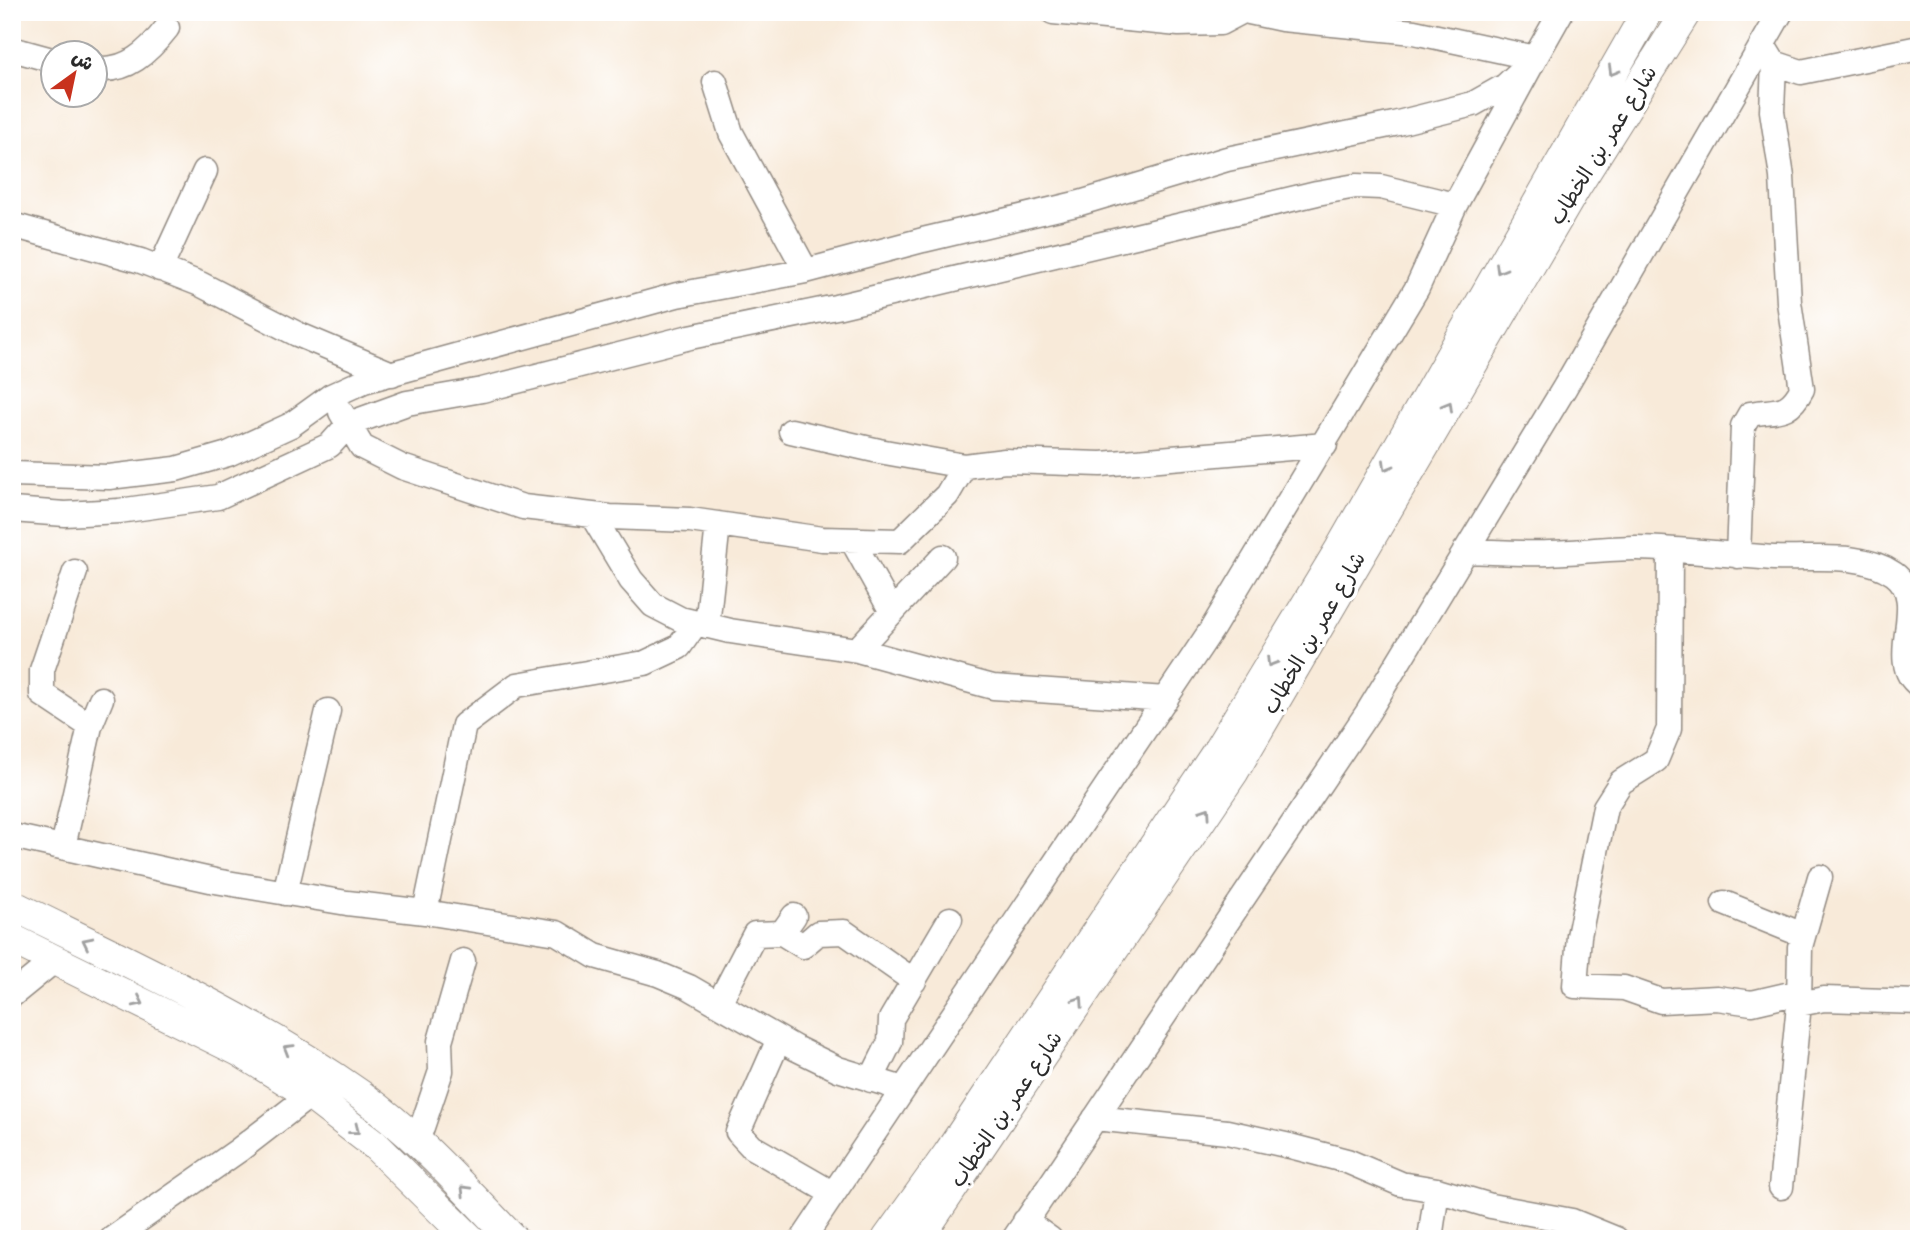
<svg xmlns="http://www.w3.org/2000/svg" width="1931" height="1251" font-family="'Comic Neue','Playpen Sans Arabic',sans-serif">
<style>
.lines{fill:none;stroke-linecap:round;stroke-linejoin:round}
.minor-casing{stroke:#928a82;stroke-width:27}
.major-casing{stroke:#928a82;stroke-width:32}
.minor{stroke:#fff;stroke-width:24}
.major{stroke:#fff;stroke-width:30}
.oneway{stroke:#a0a0a0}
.labels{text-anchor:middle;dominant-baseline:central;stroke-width:7;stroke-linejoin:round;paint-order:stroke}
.street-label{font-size:21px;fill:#2b2b2b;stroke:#fff}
</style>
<rect width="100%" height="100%" fill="#fff"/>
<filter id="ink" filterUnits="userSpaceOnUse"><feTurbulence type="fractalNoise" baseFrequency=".0143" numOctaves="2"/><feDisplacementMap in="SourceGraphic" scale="14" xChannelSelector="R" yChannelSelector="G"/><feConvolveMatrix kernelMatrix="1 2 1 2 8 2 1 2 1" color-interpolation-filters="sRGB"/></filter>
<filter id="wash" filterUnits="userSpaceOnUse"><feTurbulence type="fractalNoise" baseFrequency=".00686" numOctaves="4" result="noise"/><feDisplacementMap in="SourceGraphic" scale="28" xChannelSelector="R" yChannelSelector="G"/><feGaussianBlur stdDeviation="1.57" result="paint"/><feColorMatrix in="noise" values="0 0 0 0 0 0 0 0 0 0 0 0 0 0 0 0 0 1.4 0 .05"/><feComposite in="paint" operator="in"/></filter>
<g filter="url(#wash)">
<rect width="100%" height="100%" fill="#f8ead9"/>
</g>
<g filter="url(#ink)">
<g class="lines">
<!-- minor casing -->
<g class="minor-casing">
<path id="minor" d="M1053,12L1179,24L1220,23L1241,12
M12,49L52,60
M1766,50L1774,63L1801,72L1919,48
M94,68C126,74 149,51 167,28
M715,82L731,133L806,271
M12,225L141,261L200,284L297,334L392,374
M160,269L205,171
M341,412L362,447L402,467L523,507L610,517L690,520L822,539L900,541L947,495L964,466
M791,431L879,451L964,466L1005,461L1101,464L1325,445
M12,474L109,477L176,469L228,454L291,425L331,396L364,381L462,354L677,295L806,271L923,240L1080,203L1227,159L1394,124L1473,104L1505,86L1535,58L1561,12
M12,510L65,514L119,511L218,497L330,445L349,424L407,403L482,390L690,337L836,307L1317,193L1356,186L1381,187L1455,205
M592,515L631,580L653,605L680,619L730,631L857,650L993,687L1166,699
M852,540L892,612
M1465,551C1493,552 1522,554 1550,553C1579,552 1607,548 1636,548C1682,549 1728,555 1774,558C1812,560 1861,551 1894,574C1931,601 1884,660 1919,685
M1670,551L1669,729L1656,760L1621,782L1605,807L1579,936L1575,986L1624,988L1661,1001L1717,998L1752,1003L1799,992
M1738,556L1743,426L1750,414C1776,409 1788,416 1802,389L1789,302L1782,177L1772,111L1774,63
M75,572L42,670V694L90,726
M707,626L718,524
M857,650L943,557
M12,836L215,881L347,903L425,912L557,933L595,956L658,974L689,987L795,1048L838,1069L903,1089
M63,847L90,726L101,699
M285,893L328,711
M1724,903L1803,935
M425,912L464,725L517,685L645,663L679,647L696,623
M782,933L803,946L818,933L844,932L914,981
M12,995L55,960
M719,1003L755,934L782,933L794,916
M1799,1004L1824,999L1919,1002
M779,1039L738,1132L752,1147L832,1193
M871,1080L890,1042L891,1019L950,919
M1095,1118L1227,1132L1290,1146L1347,1161L1401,1184L1437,1190L1491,1206L1572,1221L1616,1239
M417,1142L441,1071L440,1041L463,961
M1781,1187L1799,1004L1800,947L1820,877
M1025,1221L1050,1239
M112,1239L239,1150L310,1095
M803,1239L1212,629L1417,288L1455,205L1535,58L1414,32L1282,19L1249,12
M1014,1239L1368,712L1565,387L1781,12
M1430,1239L1437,1190"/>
</g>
<!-- major casing -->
<g class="major-casing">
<path id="major" d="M12,905C132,964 253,1019 362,1096C418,1136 465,1190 513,1239
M12,939L239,1051L310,1095L375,1145L470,1239
M887,1239L948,1154L1217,752L1340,549L1647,12
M918,1239L1234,771L1576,187L1686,12"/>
</g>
<!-- minor -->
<use href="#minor" class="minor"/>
<!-- major -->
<use href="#major" class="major"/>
</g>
<!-- one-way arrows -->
<defs><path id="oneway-chevron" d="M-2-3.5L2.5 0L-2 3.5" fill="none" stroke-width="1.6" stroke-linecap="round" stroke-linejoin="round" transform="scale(1.75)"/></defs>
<g class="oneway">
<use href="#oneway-chevron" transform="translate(1613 71) rotate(120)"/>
<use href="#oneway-chevron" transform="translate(1500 269) rotate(120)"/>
<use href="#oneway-chevron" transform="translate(1448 406) rotate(-60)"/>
<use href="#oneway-chevron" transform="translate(1387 466) rotate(120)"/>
<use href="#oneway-chevron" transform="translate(1271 662) rotate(121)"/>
<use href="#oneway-chevron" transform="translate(1206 812) rotate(-56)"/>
<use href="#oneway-chevron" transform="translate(87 942) rotate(-154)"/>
<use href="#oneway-chevron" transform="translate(1079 1001) rotate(-56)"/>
<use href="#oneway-chevron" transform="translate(139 1002) rotate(26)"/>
<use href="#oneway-chevron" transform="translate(288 1049) rotate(-149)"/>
<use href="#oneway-chevron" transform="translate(355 1130) rotate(38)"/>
<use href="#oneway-chevron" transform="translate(465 1190) rotate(-135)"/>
</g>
</g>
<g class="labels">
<!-- street labels -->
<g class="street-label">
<text transform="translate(1603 145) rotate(-58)">شارع عمر بن الخطاب</text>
<text transform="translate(1314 633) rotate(-60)">شارع عمر بن الخطاب</text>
<text transform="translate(1006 1109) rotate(-56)">شارع عمر بن الخطاب</text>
</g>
</g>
<!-- margin -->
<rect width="1931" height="1251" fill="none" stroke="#fff" stroke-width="42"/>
<!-- north arrow -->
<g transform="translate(74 74) rotate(33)"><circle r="33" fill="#ffffff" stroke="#aaaaaa" stroke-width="2"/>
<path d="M0-5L12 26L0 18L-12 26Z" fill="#c8321e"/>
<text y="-10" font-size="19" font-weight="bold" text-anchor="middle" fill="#2b2b2b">ش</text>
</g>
</svg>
